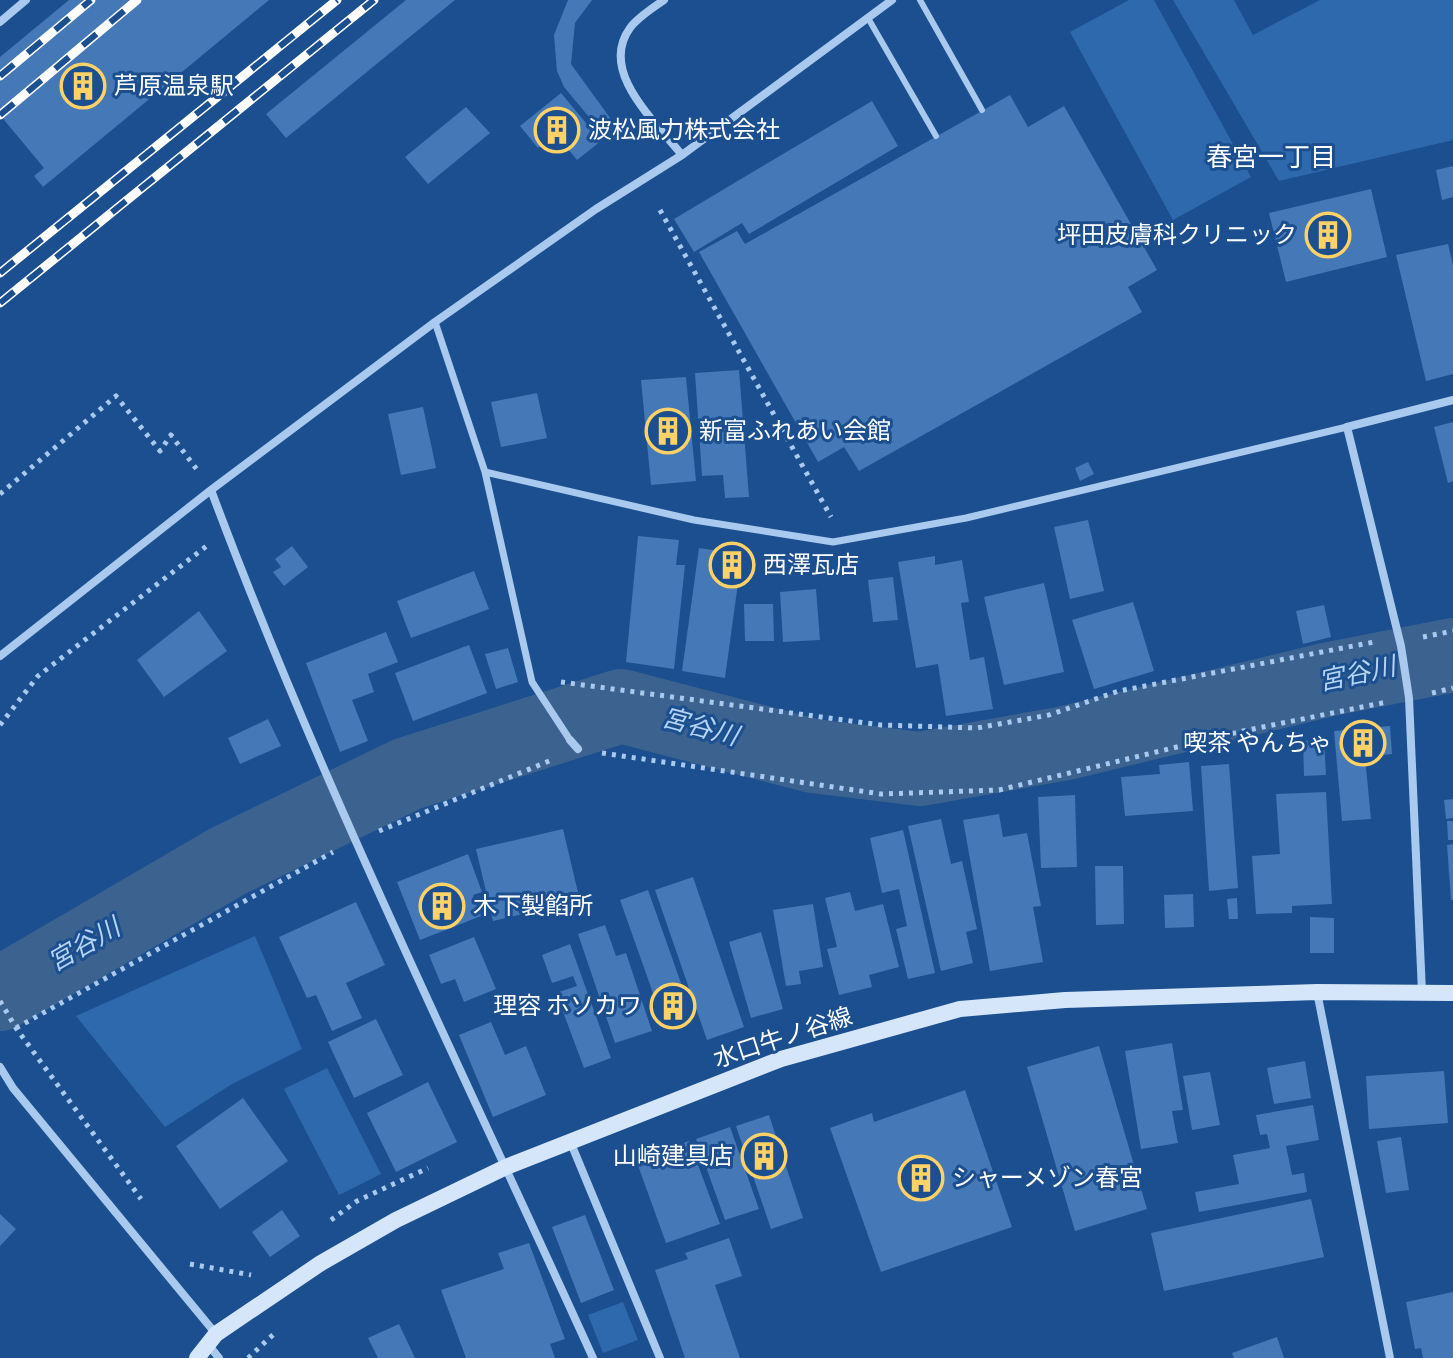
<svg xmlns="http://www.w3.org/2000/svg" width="1453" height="1358" font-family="'Source Sans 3','Noto Sans JP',sans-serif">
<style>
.green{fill:#2e69ad}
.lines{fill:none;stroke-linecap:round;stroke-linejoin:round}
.river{stroke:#3c6290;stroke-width:74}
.building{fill:#4478b7}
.path{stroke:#a9c9ee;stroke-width:5;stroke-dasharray:4 6;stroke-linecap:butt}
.service{stroke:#a9c9ee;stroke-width:6}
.pedestrian{stroke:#a9c9ee;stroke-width:7}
.minor{stroke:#a9c9ee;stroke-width:8}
.secondary{stroke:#d6e6fa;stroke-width:16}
.rail-casing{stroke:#fff;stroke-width:9}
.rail{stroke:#1b4f8f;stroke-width:6;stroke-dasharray:18;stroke-linecap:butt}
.labels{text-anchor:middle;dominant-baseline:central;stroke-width:6;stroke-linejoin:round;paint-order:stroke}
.poi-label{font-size:24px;fill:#fff;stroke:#1b4f8f;text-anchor:start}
.street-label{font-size:24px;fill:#fff;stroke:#1b4f8f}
.neighbourhood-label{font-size:26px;fill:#fff;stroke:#1b4f8f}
.water-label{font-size:26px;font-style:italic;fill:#b5d3f5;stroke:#1b4f8f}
</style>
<rect width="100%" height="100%" fill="#1b4f8f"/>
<!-- green -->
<path class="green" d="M1129,0H1154L1251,177L1173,220L1070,32Z
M1173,0H1234L1253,35L1320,0H1453V140L1279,181Z
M255,936L302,1049L232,1084L165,1127L76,1016Z
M327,1068L381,1174L339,1195L284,1089Z
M623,1302L638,1340L603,1353L588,1315Z"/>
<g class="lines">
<!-- river -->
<path class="river" d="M0,994L228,861L407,774L621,706L813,756L920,769L1066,743L1330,679L1453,655"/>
</g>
<!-- building -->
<path class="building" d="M69,0H269L43,187L34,176L44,168L0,115V57Z
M406,0H455L286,138L266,114Z
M568,0H592L575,23L571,64L621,133L609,141L564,87L557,71L554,35Z
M561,93L601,141L577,160L556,134L538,148L520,126Z
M1010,95L1028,127L1064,106L1157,270L1128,287L1142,312L859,471L844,447L818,462L699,252L737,231L745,244Z
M872,101L898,146L749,234L742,223L694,252L674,219Z
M466,107L490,133L428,184L405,157Z
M1453,166V197L1442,200L1436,170Z
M1371,189L1387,257L1286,282L1269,213Z
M1448,244L1453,265V374L1426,381L1396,255Z
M739,370L749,497L725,498L723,475L702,476L695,373Z
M686,377L696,481L651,485L641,380Z
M537,393L547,438L501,447L491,402Z
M423,407L436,468L401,475L388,414Z
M1453,422V481L1448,483L1434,427Z
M1088,462L1094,474L1080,481L1075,468Z
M1088,520L1104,591L1070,599L1054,527Z
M638,536L679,540L676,565H685L674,669L626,662Z
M292,546L308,567L284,586L273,572L281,567L275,559Z
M699,548L742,554L725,678L682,671Z
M935,556V565L962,560L969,602L961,603L970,660L984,657L993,709L946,716L938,664L916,668L898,562Z
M474,571L489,609L411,638L397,601Z
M893,577L898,620L873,622L868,580Z
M1044,583L1064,672L1004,685L984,597Z
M816,589L820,640L783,642L780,592Z
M1133,602L1154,671L1094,689L1072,620Z
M744,604H773L774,641H745Z
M1324,605L1331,637L1303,644L1296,611Z
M199,611L227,651L164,697L137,660Z
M386,632L398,662L368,674L374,692L352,700L368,741L340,752L306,663Z
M469,645L487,693L413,721L395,673Z
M508,648L518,682L496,689L485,654Z
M268,719L281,746L240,764L228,738Z
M1390,726L1392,754L1365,757L1371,819L1342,821L1334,731Z
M1324,740L1326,775L1304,776L1303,741Z
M1189,762L1193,811L1125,816L1121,777L1160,774L1159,765Z
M1229,764L1238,888L1209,891L1201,766Z
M1326,792L1332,904L1292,906V913L1256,914L1252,856L1280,854L1276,794Z
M1075,795L1077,867L1041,868L1038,797Z
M1453,799V818L1446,819L1444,800Z
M999,814L1003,837L1027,833L1041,906L1033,907L1043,962L990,971L963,820Z
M941,819L951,864L962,861L977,929L966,932L973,963L941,971L908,826Z
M1447,821H1453V840H1448Z
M563,829L580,901L493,921L476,849Z
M903,830L935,973L908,979L896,929L907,926L899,889L882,893L870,838Z
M1453,844V900H1451L1447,845Z
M468,854L482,892L473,895L481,916L420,940L397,882Z
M1095,866H1123L1124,924L1096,925Z
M693,877L744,1027L707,1040L655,890Z
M648,890L693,1017L665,1027L620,900Z
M850,892L855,911L883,904L899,967L869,975L872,987L839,995L827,949L837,947L825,898Z
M1193,894L1194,927L1165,928L1164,895Z
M1237,898L1238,919H1229L1227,899Z
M356,902L385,965L346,983L362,1018L332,1031L316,995L307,998L279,937Z
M813,904L823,967L799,971L801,984L786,986L773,910Z
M1310,917L1334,918V953H1310Z
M605,925L616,956L626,953L652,1031L615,1043L578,934Z
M761,932L783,1009L751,1018L729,942Z
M474,937L496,989L464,1002L455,979L441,984L429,955Z
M570,944L611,1058L584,1068L556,993L577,986L573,976L552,983L542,955Z
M376,1019L403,1075L354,1098L328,1042Z
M491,1022L505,1055L526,1046L546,1095L493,1117L459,1035Z
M1172,1043L1183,1110L1172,1111L1178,1143L1141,1149L1125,1051Z
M1099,1046L1147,1209L1075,1231L1027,1067Z
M1305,1061L1311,1098L1274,1104L1267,1068Z
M1444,1071L1448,1123L1369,1129L1366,1076Z
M1210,1072L1220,1125L1192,1130L1183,1076Z
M428,1082L457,1142L396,1172L367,1113Z
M965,1090L1012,1227L881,1272L830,1128L872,1113L874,1122Z
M243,1098L288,1161L220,1209L176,1146Z
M1313,1105L1319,1140L1286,1146L1292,1175L1304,1173L1307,1192L1199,1212L1195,1192L1239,1184L1233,1155L1270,1148L1267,1134L1260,1135L1256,1115Z
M769,1115L803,1218L771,1229L736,1126Z
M730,1127L759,1209L725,1220L696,1139Z
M1401,1137L1409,1190L1386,1193L1377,1141Z
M689,1141L720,1224L666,1243L636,1160Z
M1311,1199L1324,1257L1164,1291L1151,1233Z
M282,1210L300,1236L270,1257L252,1232Z
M0,1214L16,1229L0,1246Z
M585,1215L614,1290L581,1303L552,1227Z
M729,1238L742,1276L715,1285L740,1358H685L655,1270L688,1259L685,1253Z
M529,1243L565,1339L550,1344L555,1358H466L441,1290L504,1269L498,1253Z
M1453,1292V1358H1423L1421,1348L1415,1349L1406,1302Z
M399,1324L415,1358H378L368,1338Z
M1277,1337L1284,1358H1234L1232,1353Z"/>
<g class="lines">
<!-- path -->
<path class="path" d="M660,210L831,517
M0,494L116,396L160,451L171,435L198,471
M1423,637L1453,631
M561,682L881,725L977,728L1049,715L1119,691L1374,642
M1432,693L1453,688
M0,725L38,676L208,545
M602,753L881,794L999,790L1243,731L1387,702
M379,831L554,759
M0,1001L16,1028L141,1199
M16,1028L333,852
M331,1220L357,1201L428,1168
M190,1264L251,1275
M248,1358L277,1331"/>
<!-- service -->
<path class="service" d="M920,0L982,110
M868,18L936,136"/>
<!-- pedestrian -->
<path class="pedestrian" d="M435,322L485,472L694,520L833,542L966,518L1347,427
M485,472L532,682L570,740"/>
<!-- minor -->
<path class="minor" d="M664,0C653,8 638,17 630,28C598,72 656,122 682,155
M0,22L26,0
M211,490C322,788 462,1069 593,1358
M0,656L211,490L435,322L596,209L682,155L892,0
M570,740L578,749
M1317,992L1390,1358
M1422,992L1409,698L1401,646L1347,427L1453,400
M0,1067L13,1088L216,1334
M570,1141L660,1358
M207,1343L219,1358"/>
<!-- secondary -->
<path class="secondary" d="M197,1358L216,1334L321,1263L396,1220L506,1167L781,1059L960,1009L1065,1000L1317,992L1453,993"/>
<!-- rail casing -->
<g class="rail-casing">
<path id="rail" d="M0,76L91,0
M0,115L137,0
M0,273L337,0
M0,303L374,0"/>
</g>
<!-- rail -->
<use href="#rail" class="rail"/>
</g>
<!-- icons -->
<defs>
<g id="building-ring" transform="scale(2.3)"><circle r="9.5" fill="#1b4f8f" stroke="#ffd166" stroke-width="1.5"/><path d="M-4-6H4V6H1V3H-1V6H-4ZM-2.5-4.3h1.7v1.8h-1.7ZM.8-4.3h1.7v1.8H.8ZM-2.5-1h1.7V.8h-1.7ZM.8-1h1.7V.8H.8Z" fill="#ffd166"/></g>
</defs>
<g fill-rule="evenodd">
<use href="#building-ring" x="83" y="86"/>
<use href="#building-ring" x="557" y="130"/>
<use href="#building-ring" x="1328" y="235"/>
<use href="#building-ring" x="668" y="431"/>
<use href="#building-ring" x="732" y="565"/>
<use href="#building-ring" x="1363" y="743"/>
<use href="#building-ring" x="442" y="906"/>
<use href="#building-ring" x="673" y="1006"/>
<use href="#building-ring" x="764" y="1156"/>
<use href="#building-ring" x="921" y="1178"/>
</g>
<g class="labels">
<!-- poi labels -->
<g class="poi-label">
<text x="114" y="86">芦原温泉駅</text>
<text x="588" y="130">波松風力株式会社</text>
<text x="1297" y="235" text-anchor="end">坪田皮膚科クリニック</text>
<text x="699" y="431">新富ふれあい会館</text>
<text x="763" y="565">西澤瓦店</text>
<text x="1332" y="743" text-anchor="end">喫茶 やんちゃ</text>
<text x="473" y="906">木下製餡所</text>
<text x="642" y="1006" text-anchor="end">理容 ホソカワ</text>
<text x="733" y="1156" text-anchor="end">山崎建具店</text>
<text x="952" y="1178">シャーメゾン春宮</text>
</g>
<!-- street labels -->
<g class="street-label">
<text transform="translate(783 1038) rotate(-18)">水口牛ノ谷線</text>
</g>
<!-- neighbourhood labels -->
<g class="neighbourhood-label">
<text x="1271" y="157">春宮一丁目</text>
</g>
<!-- water labels -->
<g class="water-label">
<text transform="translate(1357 674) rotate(-12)">宮谷川</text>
<text transform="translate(700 727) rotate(15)">宮谷川</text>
<text transform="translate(84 945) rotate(-30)">宮谷川</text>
</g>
</g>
</svg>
